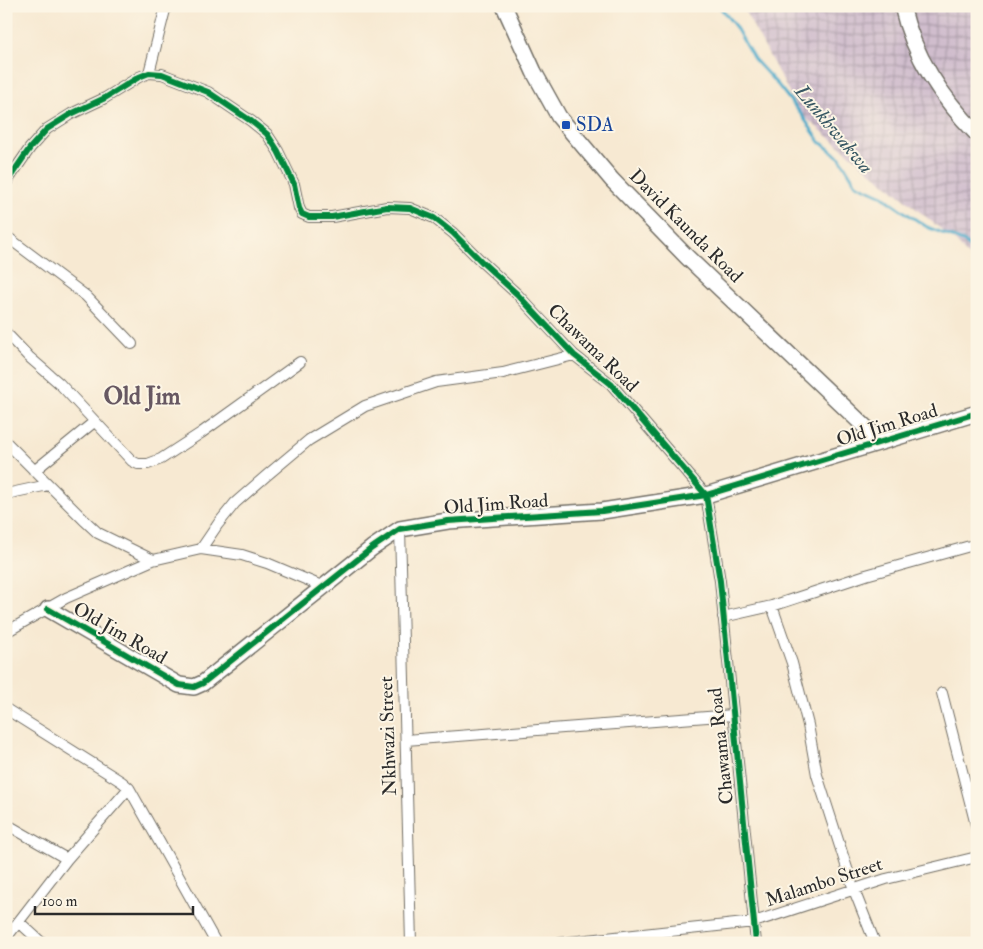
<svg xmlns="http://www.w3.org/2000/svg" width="983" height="949" font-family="'IM FELL Double Pica',serif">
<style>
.industrial{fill:url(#industrial-grid)}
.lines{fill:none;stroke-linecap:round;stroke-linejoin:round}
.stream{stroke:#4caaca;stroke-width:3}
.street-casing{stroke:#726e65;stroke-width:12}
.secondary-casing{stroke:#726e65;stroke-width:18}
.street{stroke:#fff;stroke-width:10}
.secondary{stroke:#fff;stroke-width:15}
.cycleway-casing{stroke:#fcf5e5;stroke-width:9}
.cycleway{stroke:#00873e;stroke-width:6}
.transit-dot{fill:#1a4fb4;stroke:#fcf5e5;stroke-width:2}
.labels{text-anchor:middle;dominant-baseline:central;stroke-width:4;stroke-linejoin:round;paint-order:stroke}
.transit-label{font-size:19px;fill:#164399;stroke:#fcf5e5;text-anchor:start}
.street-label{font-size:19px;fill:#2b2b2b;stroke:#fcf5e5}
.water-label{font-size:20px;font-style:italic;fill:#375763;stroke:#fcf5e5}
.district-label{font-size:24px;font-weight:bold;fill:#675862;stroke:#fcf5e5}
</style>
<defs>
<pattern id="industrial-grid" width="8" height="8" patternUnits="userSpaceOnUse" patternTransform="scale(1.25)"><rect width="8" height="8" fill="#d0bdcd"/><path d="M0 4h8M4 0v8" fill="none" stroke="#a99aa7"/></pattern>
</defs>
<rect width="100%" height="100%" fill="#fcf5e5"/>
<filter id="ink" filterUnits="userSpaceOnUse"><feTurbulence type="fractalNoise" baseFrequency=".02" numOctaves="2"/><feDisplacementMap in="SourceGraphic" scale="10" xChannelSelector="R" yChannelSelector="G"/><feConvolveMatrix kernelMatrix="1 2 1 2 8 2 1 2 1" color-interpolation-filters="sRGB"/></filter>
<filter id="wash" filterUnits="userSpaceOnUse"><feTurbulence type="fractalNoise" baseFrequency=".0096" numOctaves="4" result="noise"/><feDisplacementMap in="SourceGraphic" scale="20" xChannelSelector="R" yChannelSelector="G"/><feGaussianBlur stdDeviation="1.12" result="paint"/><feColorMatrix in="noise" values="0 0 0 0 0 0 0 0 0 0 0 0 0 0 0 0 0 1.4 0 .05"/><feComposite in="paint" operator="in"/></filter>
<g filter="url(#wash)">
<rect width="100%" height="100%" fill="#f7e9d2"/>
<!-- industrial -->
<path class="industrial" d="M742,6H977V266L954,240L801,114Z"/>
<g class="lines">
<!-- stream -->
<path class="stream" d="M719,6L735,26L754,59L778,85L801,114L820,142L840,158L856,184L883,196L894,205L927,227L965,242L977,257"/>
</g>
</g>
<g filter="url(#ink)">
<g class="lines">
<!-- street casing -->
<g class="street-casing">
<path id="street" d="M149,73L166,6
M6,183L30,148L47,129L71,114L105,98L139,77L149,73L162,74L208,92L251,121L267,134L278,151L294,184L299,208L302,214L309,217H332L387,207L410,208L434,218L453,233L483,263L517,294L574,355L611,384L706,495L720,581L756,943
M6,236L86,296L132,344
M6,333L29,357L59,383L132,461L138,464H148L161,459L201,433L300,362
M6,442L83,519L98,533L153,560
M34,471L94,422
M6,494L48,485
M400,529L411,943
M201,549L218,524L235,503L266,476L309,440L365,406L436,382L503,373L574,355
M772,606L792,663L808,725L817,775L854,890L875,943
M723,617L772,606L866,575L977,544
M6,632L66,598L153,560L201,549L242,555L267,563L324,587
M942,693L977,829
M6,709L122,782L129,788L216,943
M406,740L733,715
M6,824L67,859
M19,922L42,943
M6,938L67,859L129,788
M560,943L754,922L886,879L977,857"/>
</g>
<!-- secondary casing -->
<g class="secondary-casing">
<path id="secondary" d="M504,6L534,72L559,117L612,180L687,257L881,442
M902,6C914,57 941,97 977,134
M48,609L179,685L194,687L203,683L372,548L400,529L448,521L602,511L706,495L977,413"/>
</g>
<!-- street -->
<use href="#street" class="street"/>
<!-- secondary -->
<use href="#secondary" class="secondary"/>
<!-- cycleway casing -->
<g class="cycleway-casing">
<path id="cycleway" d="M6,183L30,148L47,129L71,114L105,98L139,77L149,73L162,74L208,92L251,121L267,134L278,151L294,184L299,208L302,214L309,217H332L387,207L410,208L434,218L453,233L483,263L517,294L574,355L611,384L706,495L720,581L756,943
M48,609L179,685L194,687L203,683L372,548L400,529L448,521L602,511L706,495L977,413"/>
</g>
<!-- cycleway -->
<use href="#cycleway" class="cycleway"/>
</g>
</g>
<!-- markers -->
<rect class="transit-dot" x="561" y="120" width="10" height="10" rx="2.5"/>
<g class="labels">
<!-- transit labels -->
<g class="transit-label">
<text x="576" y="125">SDA</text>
</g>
<!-- street labels -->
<g class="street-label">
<text transform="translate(686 226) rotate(45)">David Kaunda Road</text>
<text transform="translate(593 348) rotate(44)">Chawama Road</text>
<text transform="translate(887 425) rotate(-17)">Old Jim Road</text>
<text transform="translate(496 504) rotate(-4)">Old Jim Road</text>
<text transform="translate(120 633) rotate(30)">Old Jim Road</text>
<text transform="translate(388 736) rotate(-92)">Nkhwazi Street</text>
<text transform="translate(721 746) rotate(-96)">Chawama Road</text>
<text transform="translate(824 882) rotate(-18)">Malambo Street</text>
</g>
<!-- water labels -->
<g class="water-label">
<text transform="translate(834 129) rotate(50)">Lunkhwakwa</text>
</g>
<!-- district labels -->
<g class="district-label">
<text x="142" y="396">Old Jim</text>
</g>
</g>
<!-- margin -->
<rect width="983" height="949" fill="none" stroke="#fcf5e5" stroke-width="25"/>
<!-- scale -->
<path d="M35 906v8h158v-8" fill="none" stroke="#2b2b2b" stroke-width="2.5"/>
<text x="42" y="906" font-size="15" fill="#2b2b2b" stroke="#fcf5e5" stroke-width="4" paint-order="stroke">100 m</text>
</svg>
